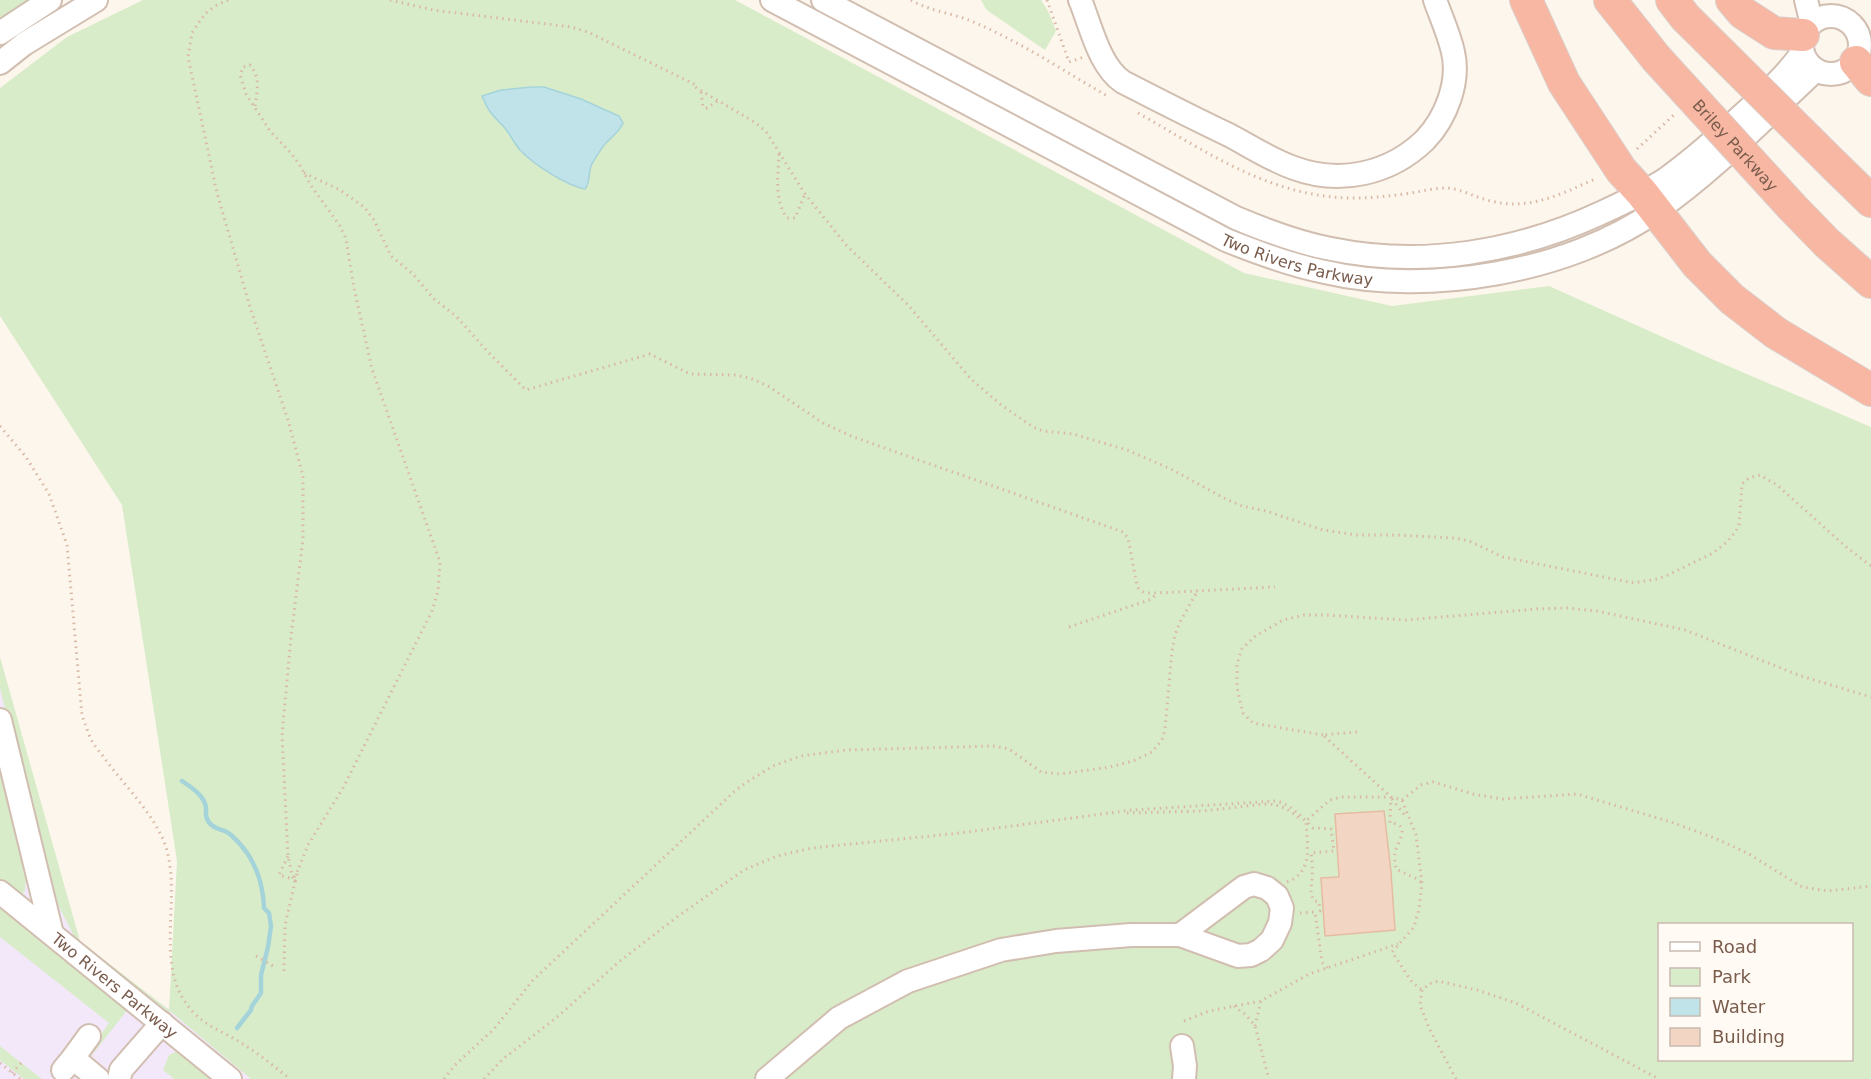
<svg xmlns="http://www.w3.org/2000/svg" width="1871" height="1079" font-family="'DejaVu Sans',sans-serif">
<style>
.education{fill:#f3e8fa}
.green{fill:#d8ecc9;fill-rule:evenodd}
.water{fill:#bfe3e8;stroke:#a5d3da;stroke-width:1.5}
.lines{fill:none;stroke-linecap:round;stroke-linejoin:round}
.stream{stroke:#a5d3da;stroke-width:4.5}
.building{fill:#f3d5c3;stroke:#e6bba3;stroke-width:1.5}
.minor-casing{stroke:#d1beb0;stroke-width:26}
.highway-casing{stroke:#dad1cd;stroke-width:34}
.path{stroke:#d9b8a5;stroke-width:3;stroke-dasharray:1.5 4.5;stroke-linecap:butt}
.minor{stroke:#fff;stroke-width:22}
.highway{stroke:#f7b7a3;stroke-width:32}
.highway-bridge-casing{stroke:#dad1cd;stroke-width:34;stroke-linecap:butt}
.highway-bridge{stroke:#f7b7a3;stroke-width:32}
.labels{text-anchor:middle;dominant-baseline:central;stroke-width:4.5;stroke-linejoin:round;paint-order:stroke}
.street-label{font-size:16px;fill:#7a5c4d;stroke:#fffaf3}
</style>
<rect width="100%" height="100%" fill="#fdf6ec"/>
<!-- education -->
<path class="education" d="M0,665L77,942L170,1010L251,1079H0Z"/>
<!-- green -->
<path class="green" d="M0,0H29L0,20Z
M143,0H735L1244,273L1392,306L1549,286L1714,360L1871,427V1079H251L170,1011L168,1014L77,942L48,885L41,861L0,688V657L80,941L169,1010L177,861L122,505L0,316V88L67,37ZM1660,924H1852V1060H1660Z
M981,0H1041L1048,11L1056,31L1045,50L991,13L986,9Z
M0,761L26,876L25,891L20,896L0,880Z
M0,906L128,1009L89,1059L90,1050L109,1023L0,937Z
M0,1046L42,1079H24L0,1060Z
M179,1050L221,1079H174L163,1070L169,1055Z"/>
<!-- water -->
<path class="water" d="M532,87H544L581,99L619,116L623,123C619,133 611,137 604,145C600,151 594,159 591,166C588,174 591,181 585,189C567,186 533,164 520,150C514,143 510,134 504,127C492,114 489,113 482,96L501,90Z"/>
<g class="lines">
<!-- stream -->
<path class="stream" d="M182,781C191,787 205,796 206,808C206,814 205,816 208,821C214,831 224,828 231,835C254,855 263,879 264,908L269,913L271,926L268,947L261,975V993L252,1006L251,1010L237,1028"/>
</g>
<!-- building -->
<path class="building" d="M1384,811L1391,872L1395,930L1325,936L1321,878L1339,877L1335,814Z"/>
<g class="lines">
<!-- minor casing -->
<g class="minor-casing">
<g id="minor">
<path id="s1" d="M772,0L1226,240C1258,253 1290,265 1325,272C1428,296 1569,272 1656,211C1713,172 1765,117 1816,70"/>
<path d="M823,0L1236,218C1267,231 1298,243 1331,249C1423,268 1517,252 1601,213C1623,203 1646,192 1666,179C1688,163 1709,145 1729,127C1755,103 1782,81 1802,53"/>
<path d="M1080,0C1091,26 1099,66 1123,82C1158,100 1193,118 1229,135C1250,146 1271,160 1294,168C1340,185 1390,174 1425,140C1446,118 1460,82 1453,52C1449,34 1441,17 1435,0"/>
<path d="M1806,0L1811,20L1810,25"/>
<circle cx="1831" cy="45" r="29"/>
<path d="M0,33L50,0"/>
<path d="M0,63L24,44L96,0"/>
<path d="M0,720L52,934"/>
<path id="s2" d="M0,892L230,1079"/>
<path d="M1182,1046L1185,1066L1184,1079"/>
<path d="M73,1058L89,1036"/>
<path d="M63,1070L73,1058L98,1079"/>
<path d="M119,1079L121,1070L162,1023"/>
<path d="M767,1079L839,1018L908,981L1001,950L1056,941L1131,935H1180L1238,956L1251,955L1261,950L1272,940L1280,923L1282,908L1277,896L1267,888L1254,884L1244,887L1180,935"/>
</g>
</g>
<!-- highway casing -->
<g class="highway-casing">
<path id="highway" d="M1526,0L1564,83L1621,170L1642,193L1697,264L1732,299L1776,333L1871,390
M1610,0L1656,58
M1672,0L1685,17
M1732,0L1743,13L1774,33L1803,35
M1856,62L1871,80
M1835,166L1871,201
M1792,207L1827,243L1871,282"/>
</g>
<!-- path -->
<path class="path" d="M228,0L217,5L206,13L199,22L192,33L188,57L217,193L250,307L288,420L303,476V539L291,637L282,735L288,856L293,879L279,875L288,856
M390,0L433,10L571,27L588,32L696,85L695,87L756,123L767,133L805,194L847,246L908,305L971,379L1000,404L1033,427L1043,431L1073,434L1127,450L1171,469L1224,498L1242,506L1266,511L1323,530L1357,535H1394L1455,538L1469,541L1503,557L1634,583L1657,579L1668,575L1713,553L1727,542L1736,531L1739,525L1742,484L1749,478L1760,475L1777,485L1845,546L1871,566
M911,0C929,11 952,13 971,21C1019,41 1064,71 1109,97
M1047,0L1069,62L1084,57
M701,92L703,107L707,108L719,100
M255,106C257,91 261,78 250,65L243,67L240,75L246,94L270,131L291,153L299,164L312,187L340,226L346,239L354,288L372,369L440,562L438,591L432,611L343,788L308,845L298,870
M1138,113C1207,152 1270,197 1352,198C1372,198 1391,196 1411,193C1423,191 1435,188 1447,188C1462,189 1476,198 1491,201C1529,211 1561,194 1595,179
M1637,149L1676,113
M779,154C778,175 774,199 787,218H795L805,194
M304,173L340,190L364,207L374,220L391,256L413,274L434,299L456,316L487,351L526,390L650,354L690,374L734,375L750,378L768,386L823,423L851,436L1123,532L1128,538L1137,585C1140,594 1148,593 1157,593L1275,587
M0,426L26,457L49,494L67,545L82,716C85,723 87,730 90,737C93,744 98,750 103,756C122,783 147,806 162,837C187,891 149,966 193,1012C207,1027 226,1033 243,1044C259,1054 275,1067 290,1079
M1069,627L1152,599L1156,594
M1357,732L1323,735L1391,797L1402,800L1416,835L1422,883L1419,909L1414,927L1392,952L1412,982L1422,990
M1323,735L1253,723L1243,713L1237,688V664L1242,649L1254,637L1283,620L1304,615H1326L1406,620L1537,609L1567,608L1597,611L1685,630L1801,676L1871,697
M1391,797L1390,823C1413,824 1396,844 1395,853C1394,858 1395,864 1396,869L1415,878L1422,883
M1392,799L1406,817
M1402,800L1421,785L1433,782L1473,794L1502,799L1577,794L1671,822L1717,839L1749,854L1802,887L1828,891L1871,886
M1127,813L1203,811L1264,804C1281,804 1290,810 1302,821
M1287,882C1314,872 1307,844 1306,821L1330,800L1341,797H1389
M1300,913L1315,912L1322,962L1328,969
M256,956L273,966
M284,971L285,925L295,882L293,879L298,870L295,882
M1234,1006L1246,1015L1255,1026L1269,1079
M1184,1021L1209,1011L1261,1001L1309,974L1398,944
M1255,1026L1261,1001
M0,1063L20,1079
M12,1073L22,1062
M444,1079L455,1065L494,1029L533,980L736,790L747,782L773,766L801,756L846,750L993,746L1009,749L1041,772L1060,774L1110,767L1133,761L1152,752L1162,740L1165,729L1172,651L1175,635L1180,622L1198,590
M484,1079L503,1059L556,1018L620,961L677,917L744,870L777,856L812,848L960,833L1132,810L1275,801C1292,804 1301,817 1313,828L1331,829L1334,851L1311,853C1312,861 1313,869 1312,878C1312,887 1309,892 1314,901L1319,902L1320,911L1315,912
M1456,1079L1429,1028L1420,1005L1422,990L1429,984L1438,981L1477,990L1516,1003L1659,1079"/>
<!-- minor -->
<use href="#minor" class="minor"/>
<!-- highway -->
<use href="#highway" class="highway"/>
<!-- highway-bridge casing -->
<g class="highway-bridge-casing">
<g id="highway-bridge">
<path d="M1685,17L1835,166"/>
<path id="s3" d="M1656,58L1792,207"/>
</g>
</g>
<!-- highway-bridge -->
<use href="#highway-bridge" class="highway-bridge"/>
</g>
<g class="labels">
<!-- street labels -->
<g class="street-label">
<text stroke="none"><textPath href="#s3" startOffset="118">Briley Parkway</textPath></text>
<text stroke="none"><textPath href="#s1" startOffset="588">Two Rivers Parkway</textPath></text>
<text stroke="none"><textPath href="#s2" startOffset="148">Two Rivers Parkway</textPath></text>
</g>
</g>
<!-- legend -->
<rect x="1658" y="923" width="195" height="138" fill="#fffaf3" stroke="#cabbb1" stroke-width="1.5"/>
<rect x="1670" y="942" width="30" height="9" fill="#ffffff" stroke="#cabbb1" stroke-width="1.5"/>
<text x="1712" y="953" font-size="18" fill="#7a5c4d">Road</text>
<rect x="1670" y="968" width="30" height="18" fill="#d8ecc9" stroke="#cabbb1" stroke-width="1.5"/>
<text x="1712" y="983" font-size="18" fill="#7a5c4d">Park</text>
<rect x="1670" y="998" width="30" height="18" fill="#bfe3e8" stroke="#cabbb1" stroke-width="1.5"/>
<text x="1712" y="1013" font-size="18" fill="#7a5c4d">Water</text>
<rect x="1670" y="1028" width="30" height="18" fill="#f3d5c3" stroke="#cabbb1" stroke-width="1.5"/>
<text x="1712" y="1043" font-size="18" fill="#7a5c4d">Building</text>
</svg>
